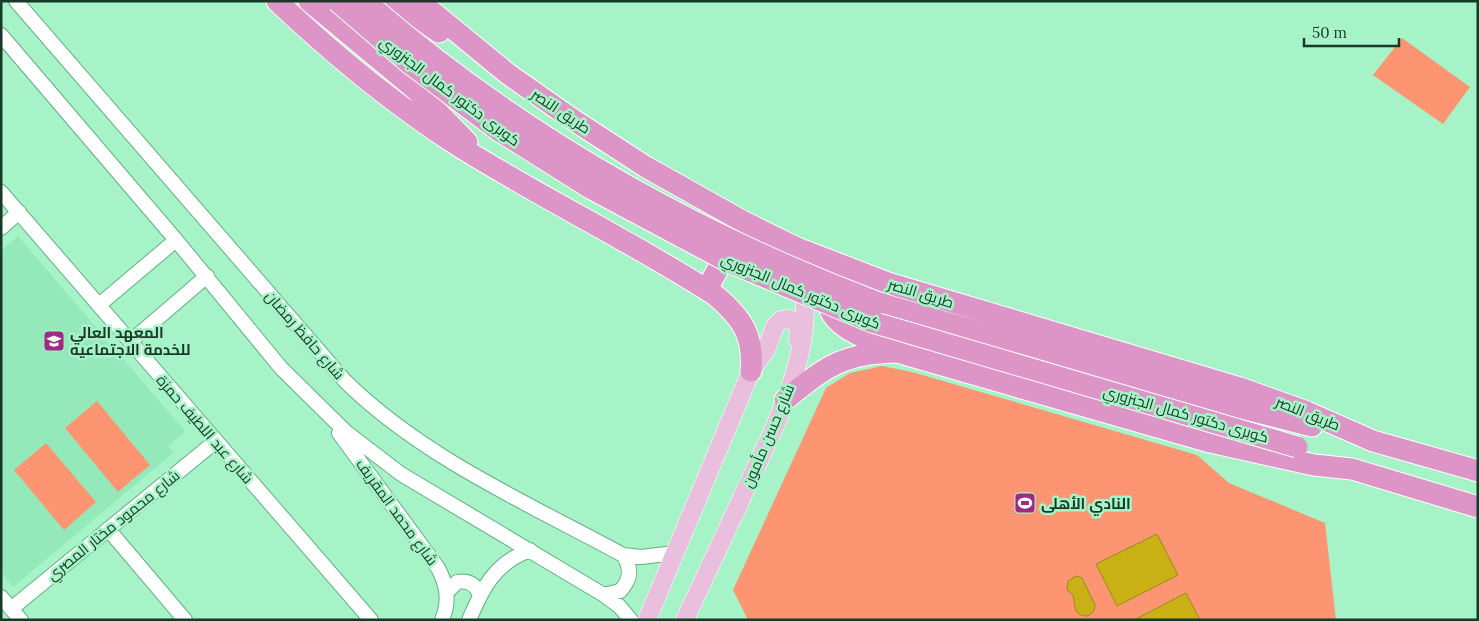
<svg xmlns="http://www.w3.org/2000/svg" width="1479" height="621" font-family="Lora,Cairo,serif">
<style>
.built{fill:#94e9ba}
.green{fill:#fd9472}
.water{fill:#cab116;stroke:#958d1b}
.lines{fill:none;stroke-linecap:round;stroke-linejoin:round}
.minor-casing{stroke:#64af86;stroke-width:16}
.major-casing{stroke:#fff;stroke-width:19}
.highway-casing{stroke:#fff;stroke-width:23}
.minor{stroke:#fff;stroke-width:14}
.major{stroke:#eabfdd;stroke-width:18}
.highway{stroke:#dc95c6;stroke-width:21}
.highway-bridge-casing{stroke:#fff;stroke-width:23;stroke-linecap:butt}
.highway-bridge{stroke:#dc95c6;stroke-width:21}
.labels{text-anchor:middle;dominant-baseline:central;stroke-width:5;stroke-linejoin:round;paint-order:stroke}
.street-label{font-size:15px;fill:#193928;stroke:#a6f3c7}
.poi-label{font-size:15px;font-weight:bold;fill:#193928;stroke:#a6f3c7;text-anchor:start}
</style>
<rect width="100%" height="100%" fill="#a6f3c7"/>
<!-- built -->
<path class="built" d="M18,236L185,431L168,446L173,453L13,587L1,572V251Z"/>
<!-- green -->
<path class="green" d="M1402,38L1470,87L1443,124L1373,75Z
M882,366L912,372L1197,455L1229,483L1325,523L1336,620H748L733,590L826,388L850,373Z
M97,401L150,465L118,492L65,428Z
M46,443L96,502L64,530L14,470Z"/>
<!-- water -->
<path class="water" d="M1157,534L1178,575L1117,606L1096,564Z
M1076,576L1082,578L1095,605L1094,611L1088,616C1072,616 1076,606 1073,595L1067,590L1068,581Z
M1186,593L1200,620H1134Z"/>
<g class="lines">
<!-- minor casing -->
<g class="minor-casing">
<path id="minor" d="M16,1L345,381C422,457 529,504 623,555L641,557L675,553
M1,35L176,240L281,368L346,432L401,474L604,595L619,606L631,620
M1,192L371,620
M1,228L19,212
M99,305L176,240
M130,342L207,276
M339,433L438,568C447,585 450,601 442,620
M108,529L185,620
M447,592L457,582C468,580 476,584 480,595
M604,595L620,591C631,580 632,568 623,555
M1,597L21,620
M11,609L216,441
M469,620C483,587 495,563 530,550"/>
</g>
<!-- major casing -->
<g class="major-casing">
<path id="major" d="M647,620L751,371L766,350L775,326L781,320L790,319L797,324L799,331L798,340
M685,620C704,578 724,537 743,495C771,434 817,351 802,282"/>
</g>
<!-- highway casing -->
<g class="highway-casing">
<path id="highway" d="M277,1C333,54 392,103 457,145C541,198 631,241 715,295C742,318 754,335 751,371
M309,1L415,89L467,142
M394,1L439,32
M419,1L508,74L575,121L646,167L744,222L797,248L888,283L1240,388L1307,412L1373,441L1478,471
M707,289L732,243
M828,294C824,327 869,339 892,350
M879,303L1234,406L1312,426
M785,400C825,367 843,353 897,352L1206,441L1314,465L1352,469L1478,507"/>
</g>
<!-- minor -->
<use href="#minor" class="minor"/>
<!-- major -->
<use href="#major" class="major"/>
<!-- highway -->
<use href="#highway" class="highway"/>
<!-- highway-bridge casing -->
<g class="highway-bridge-casing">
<path id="highway-bridge" d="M337,1L408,62L498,130L592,189L729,262L872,322L1297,447
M365,1C516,133 691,232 879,303"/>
</g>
<!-- highway-bridge -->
<use href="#highway-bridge" class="highway-bridge"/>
</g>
<!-- icons -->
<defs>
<g id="university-square" transform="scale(1.125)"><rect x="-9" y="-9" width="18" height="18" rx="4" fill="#9f2a84" stroke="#a6f3c7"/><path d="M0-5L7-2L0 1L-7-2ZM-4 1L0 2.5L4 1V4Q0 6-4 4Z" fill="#fff"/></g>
<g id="stadium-square" transform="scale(1.125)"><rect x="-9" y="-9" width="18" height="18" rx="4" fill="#9f2a84" stroke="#a6f3c7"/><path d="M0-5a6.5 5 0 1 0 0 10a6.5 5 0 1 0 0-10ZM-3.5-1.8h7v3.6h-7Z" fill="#fff"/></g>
</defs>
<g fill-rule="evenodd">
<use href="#university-square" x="54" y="341"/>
<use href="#stadium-square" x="1025" y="503"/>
</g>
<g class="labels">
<!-- street labels -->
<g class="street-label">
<text transform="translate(450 91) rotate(37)">كوبرى دكتور كمال الجنزوري</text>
<text transform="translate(561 111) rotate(34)">طريق النصر</text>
<text transform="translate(801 291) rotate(23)">كوبرى دكتور كمال الجنزوري</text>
<text transform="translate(921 293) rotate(17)">طريق النصر</text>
<text transform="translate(305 335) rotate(49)">شارع حافظ رمضان</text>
<text transform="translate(1308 413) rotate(22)">طريق النصر</text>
<text transform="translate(1186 414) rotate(16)">كوبرى دكتور كمال الجنزوري</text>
<text transform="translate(205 429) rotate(49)">شارع عبد اللطيف حمزة</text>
<text transform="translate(768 436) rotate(-67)">شارع حسن مأمون</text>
<text transform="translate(397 512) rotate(54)">شارع محمد المقريف</text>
<text transform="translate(113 525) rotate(-39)">شارع محمود مختار المصري</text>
</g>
<!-- poi labels -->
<g class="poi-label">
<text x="70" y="332">المعهد العالي<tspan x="70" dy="17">للخدمة الاجتماعيه</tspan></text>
<text x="1041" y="503">النادي الأهلى</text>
</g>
</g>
<!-- border -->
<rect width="1479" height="621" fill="none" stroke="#193928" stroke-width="5"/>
<!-- scale -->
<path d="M1304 38v8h95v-8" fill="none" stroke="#193928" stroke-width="2.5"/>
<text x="1312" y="38" font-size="15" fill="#193928" stroke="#a6f3c7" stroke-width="4" paint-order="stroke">50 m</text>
</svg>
